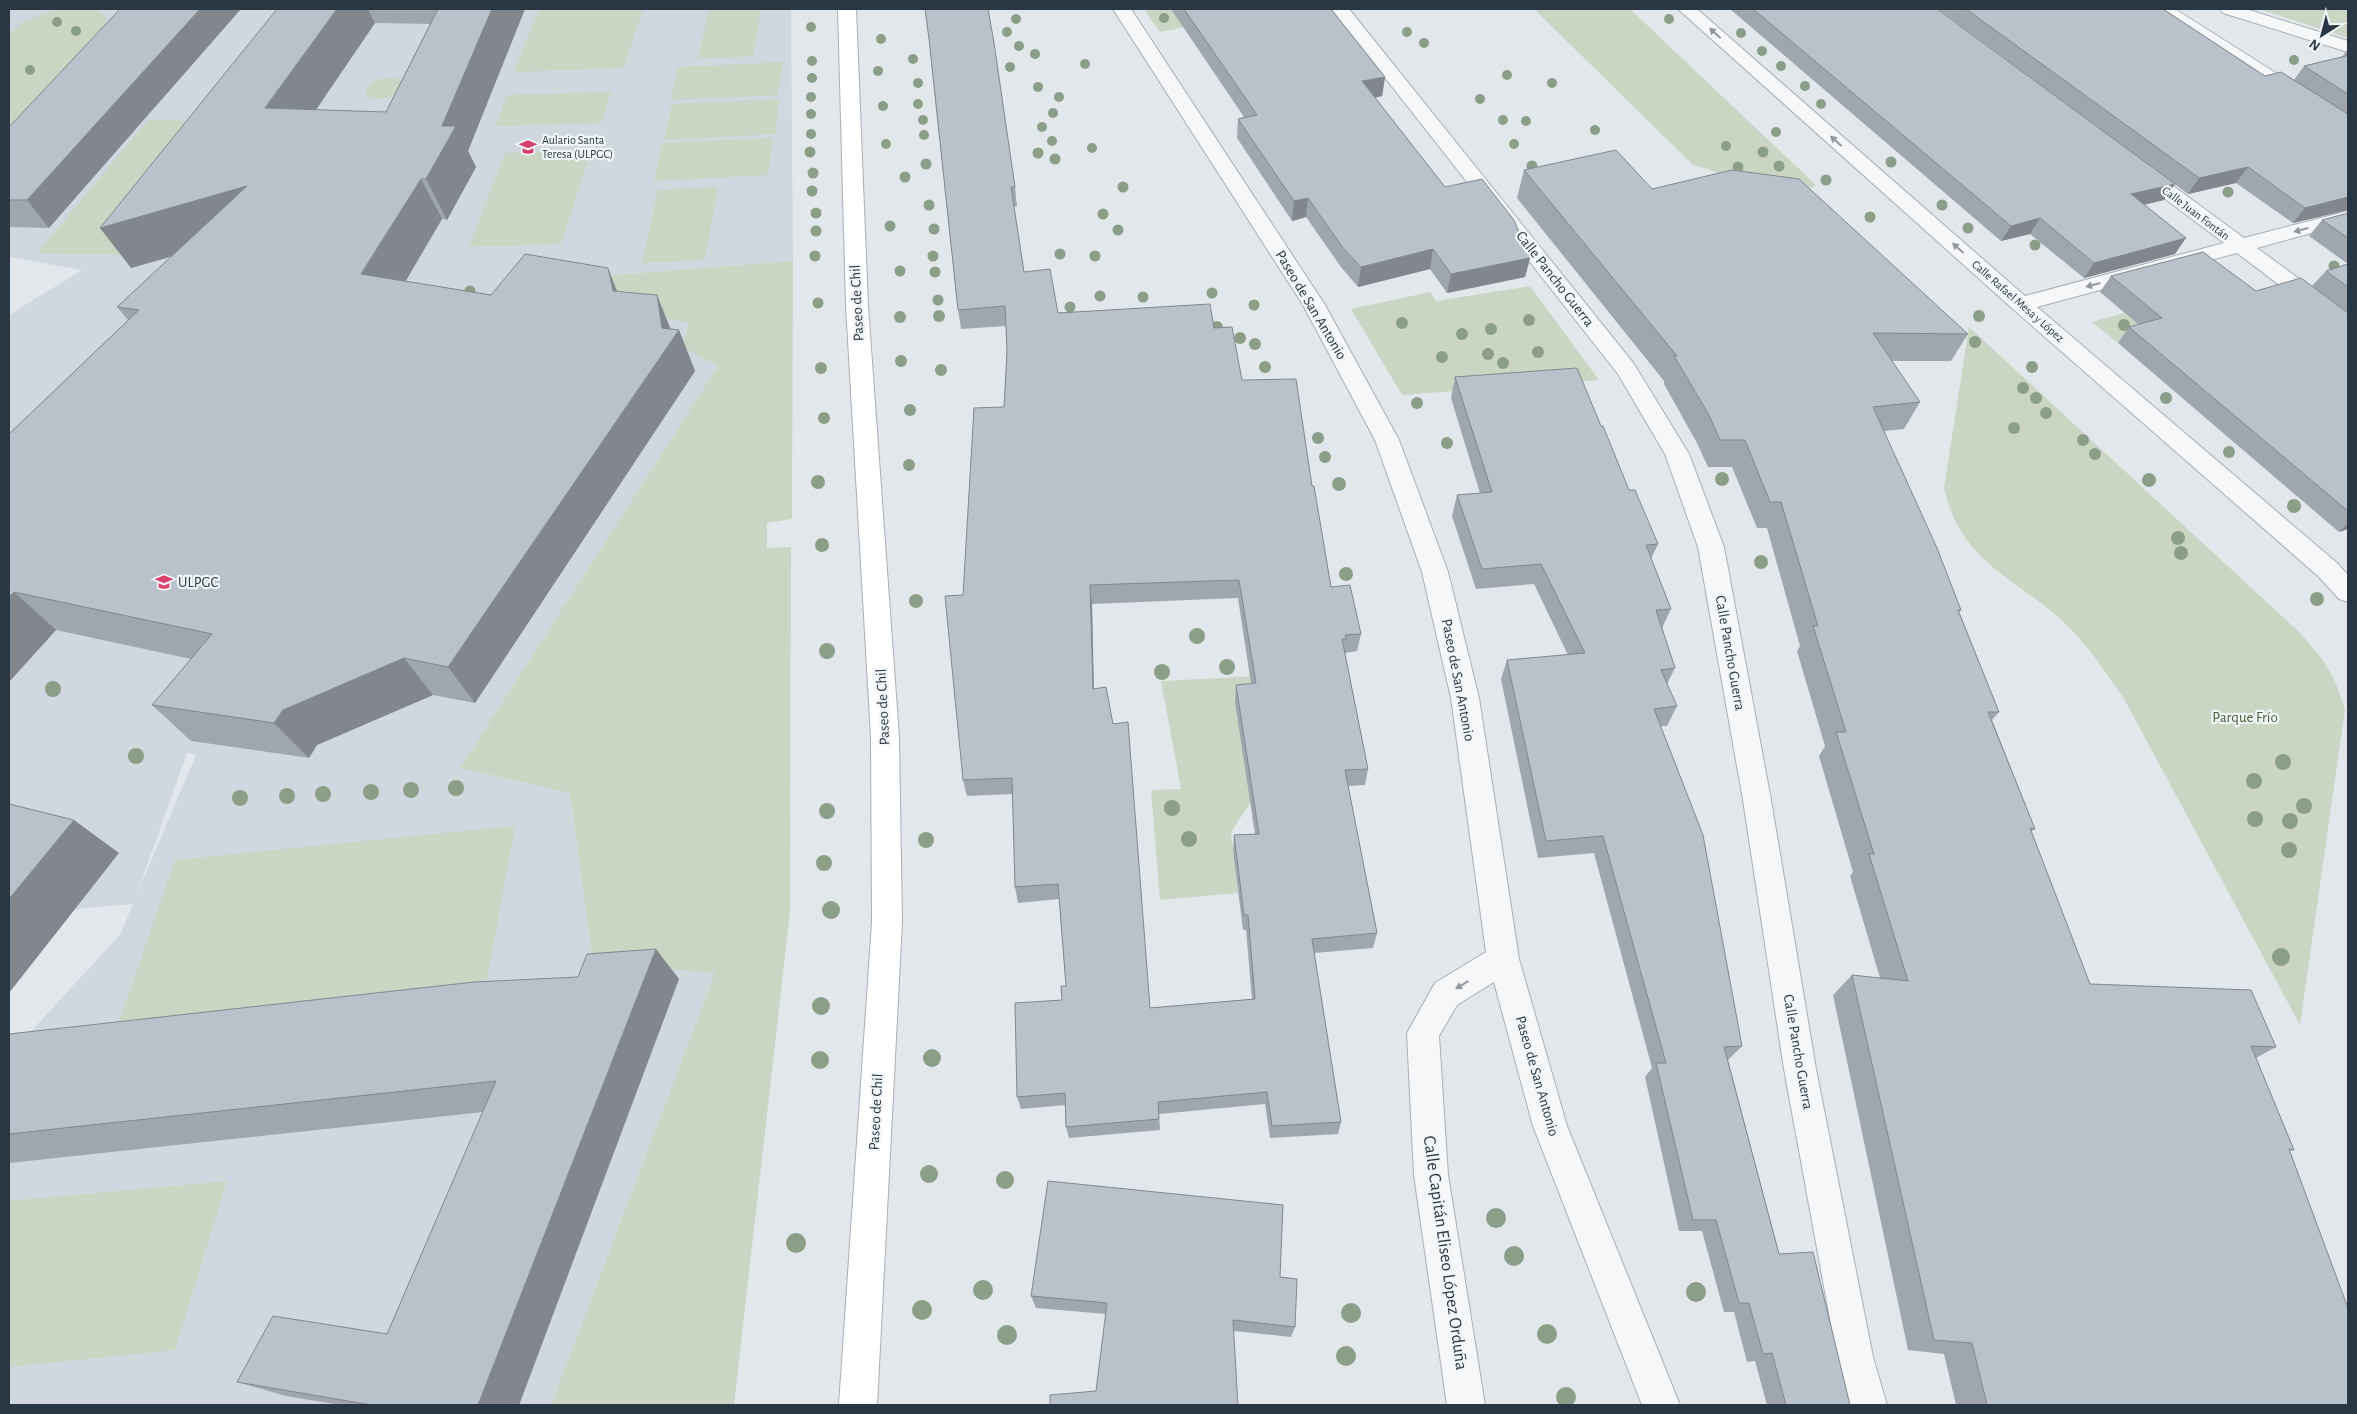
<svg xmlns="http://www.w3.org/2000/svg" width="2357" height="1414" font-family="'Alegreya Sans',sans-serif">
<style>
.built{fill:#d0d7de;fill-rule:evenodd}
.green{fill:#cad6c3}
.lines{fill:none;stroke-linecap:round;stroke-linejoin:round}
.street-casing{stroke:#a7afb7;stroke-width:2}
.secondary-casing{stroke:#a7afb7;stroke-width:2}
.street{fill:#f6f7f9;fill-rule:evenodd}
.secondary{fill:#fff;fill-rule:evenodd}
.tree{fill:#8b9e87}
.wall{fill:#9fa6ae;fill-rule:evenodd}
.shaded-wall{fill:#82878d}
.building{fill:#b9c1ca;stroke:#82878d;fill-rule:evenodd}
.oneway{fill:#90979f}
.labels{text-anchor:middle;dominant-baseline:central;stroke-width:4.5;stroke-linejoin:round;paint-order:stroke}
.far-poi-label{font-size:12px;fill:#293745;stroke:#f2f6f9;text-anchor:start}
.far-street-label{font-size:12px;fill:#293745;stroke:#f2f6f9}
.street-label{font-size:15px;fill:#293745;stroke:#f2f6f9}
.poi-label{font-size:15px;fill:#293745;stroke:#f2f6f9;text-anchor:start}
.park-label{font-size:15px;fill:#436235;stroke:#f2f6f9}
.near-street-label{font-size:18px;fill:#293745;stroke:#f2f6f9}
</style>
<rect width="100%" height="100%" fill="#e2e7ec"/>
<!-- built -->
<path class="built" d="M9,9H791L793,261L613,275L591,302L690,323L718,366L460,768L570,793L593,963L715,973L551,1405H9V1055L120,935L133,904L75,909L9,993V315L82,270L9,257ZM187,753L196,755L137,894V893Z"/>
<!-- green -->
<path class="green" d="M58,9C74,9 98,3 107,20L104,31L9,129V35L22,22Z
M539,9H643L624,68L514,72Z
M709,9H761L753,56L698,59Z
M1155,9H1226L1233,18L1160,32L1145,11Z
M1534,9H1630L1816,185L1812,188L1724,175L1692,164Z
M2259,9H2348V38Z
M783,62L778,95L671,100L678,67Z
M395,77L406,82L397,95L380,99L367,96L365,92C368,79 384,78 395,77Z
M611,92L601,123L495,126L507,95Z
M779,99L775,134L664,140L672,104Z
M148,120L232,121L128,255L37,253Z
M773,138L768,175L654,181L662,143Z
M591,150L561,244L469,247L505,153Z
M718,187L705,260L642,263L658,190Z
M793,261L792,519L767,523V548L791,547L790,912L734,1405H551L715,973L593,963L570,793L460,768L718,366L682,347L689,323L590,302L613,275Z
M1530,286L1599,380L1402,395L1351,309L1430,292L1436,301Z
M2124,313L2149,334L2118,343L2092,322Z
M1969,327L2299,632C2325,661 2333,671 2345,709L2300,1025L2123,697C2105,671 2088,646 2066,624C2015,576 1962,565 1944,488Z
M1345,672L1256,794L1231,832L1238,893L1160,900L1151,790L1181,789L1161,681Z
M515,826L487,980L119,1022L175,860Z
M227,1181L175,1350L9,1367V1201Z"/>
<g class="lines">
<!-- street casing -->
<g class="street-casing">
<path id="street" d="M1113,9H1131L1325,305L1399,440L1448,572L1479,698L1519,959L1567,1126L1680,1405H1642L1533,1126L1494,982L1457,1005L1439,1036L1448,1175L1485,1405H1447L1414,1175L1407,1033L1435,983L1486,952L1451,698L1422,572L1375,440L1303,305Z
M1331,9H1349L1634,364L1689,454L1724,547L1771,800L1816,1069L1873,1357L1887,1405H1849L1837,1357L1784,1069L1743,800L1698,547L1665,454L1618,374Z
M1678,9H1697L2025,296L2224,243L2132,174L2129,170L2132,166L2139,164L2146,166L2244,238L2348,211V223L2257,248L2348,315V333L2340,331L2237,253L2037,307L2337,563L2348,575V602L2339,599L2319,577L2013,309Z
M2154,9H2175L2348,119V133L2341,131L2157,13Z
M2220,9H2246L2348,41V52L2223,13Z"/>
</g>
<!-- secondary casing -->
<g class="secondary-casing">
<path id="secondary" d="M838,9H856L868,306L899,737L902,922L877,1405H839L872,922L871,737L846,306Z"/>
</g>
<!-- street -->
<use href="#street" class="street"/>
<!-- secondary -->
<use href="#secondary" class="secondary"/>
</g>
<!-- trees -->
<g class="tree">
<circle cx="1164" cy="18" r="5"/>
<circle cx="1016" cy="19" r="5"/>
<circle cx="1669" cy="19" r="5"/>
<circle cx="57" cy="22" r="5"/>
<circle cx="811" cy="27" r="5"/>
<circle cx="76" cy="31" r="5"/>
<circle cx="1007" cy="32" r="5"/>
<circle cx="1407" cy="32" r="5"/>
<circle cx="1741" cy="33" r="5"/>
<circle cx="881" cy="39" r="5"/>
<circle cx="1424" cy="43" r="5"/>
<circle cx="1019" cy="46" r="5"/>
<circle cx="1762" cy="51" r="5"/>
<circle cx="1035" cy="54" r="5"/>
<circle cx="913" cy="59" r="5"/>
<circle cx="2294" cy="60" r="5"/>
<circle cx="812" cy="61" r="5"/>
<circle cx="1085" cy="64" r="5"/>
<circle cx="1781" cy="66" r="5"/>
<circle cx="1010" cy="67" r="5"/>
<circle cx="30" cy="70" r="5"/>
<circle cx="878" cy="71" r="5"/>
<circle cx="1507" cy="75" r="5"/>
<circle cx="812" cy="78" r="5"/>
<circle cx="918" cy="83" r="5"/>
<circle cx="1552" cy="83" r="5"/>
<circle cx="1805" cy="86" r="5"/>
<circle cx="1038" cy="87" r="5"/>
<circle cx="811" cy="97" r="5"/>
<circle cx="1059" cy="97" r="5"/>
<circle cx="1480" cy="99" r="5"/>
<circle cx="918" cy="104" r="5"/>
<circle cx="1821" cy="104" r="5"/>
<circle cx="883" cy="106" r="5"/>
<circle cx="1053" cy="113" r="5"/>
<circle cx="811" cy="114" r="5"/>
<circle cx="923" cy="120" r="5"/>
<circle cx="1503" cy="120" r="5"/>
<circle cx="1526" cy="121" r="5"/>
<circle cx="1042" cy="127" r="5"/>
<circle cx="1595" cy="130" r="5"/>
<circle cx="1776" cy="132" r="5"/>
<circle cx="811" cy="134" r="5"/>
<circle cx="924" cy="135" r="5"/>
<circle cx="1052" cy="141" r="5"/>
<circle cx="886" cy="144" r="5"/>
<circle cx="1514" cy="144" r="5"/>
<circle cx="1726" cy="146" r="5"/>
<circle cx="1092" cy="148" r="5"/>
<circle cx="810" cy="152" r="5.5"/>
<circle cx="1763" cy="152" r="5.5"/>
<circle cx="1038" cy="153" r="5.5"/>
<circle cx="1055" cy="159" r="5.5"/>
<circle cx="1891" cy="162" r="5.5"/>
<circle cx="926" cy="164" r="5.5"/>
<circle cx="1532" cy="166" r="5.5"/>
<circle cx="1779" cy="166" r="5.5"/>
<circle cx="1738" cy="167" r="5.5"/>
<circle cx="813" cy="173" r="5.5"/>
<circle cx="905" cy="177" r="5.5"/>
<circle cx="1826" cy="180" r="5.5"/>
<circle cx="1123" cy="187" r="5.5"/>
<circle cx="812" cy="191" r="5.5"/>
<circle cx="2228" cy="192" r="5.5"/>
<circle cx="929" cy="205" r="5.5"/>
<circle cx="1942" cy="205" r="5.5"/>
<circle cx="816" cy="213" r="5.5"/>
<circle cx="1103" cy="214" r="5.5"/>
<circle cx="1870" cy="217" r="5.5"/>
<circle cx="890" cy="226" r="5.5"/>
<circle cx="1968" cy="228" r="5.5"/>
<circle cx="934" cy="229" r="5.5"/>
<circle cx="1118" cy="230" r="5.5"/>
<circle cx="816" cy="231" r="5.5"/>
<circle cx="2035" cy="245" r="5.5"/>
<circle cx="1060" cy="254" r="5.5"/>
<circle cx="815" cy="256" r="5.5"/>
<circle cx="933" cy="256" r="5.5"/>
<circle cx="1095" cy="256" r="5.5"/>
<circle cx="2334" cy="266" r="5.5"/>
<circle cx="900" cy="271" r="5.5"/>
<circle cx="935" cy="272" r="5.5"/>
<circle cx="470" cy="291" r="5.5"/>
<circle cx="1212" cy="293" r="5.5"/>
<circle cx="1100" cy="296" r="5.5"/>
<circle cx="1143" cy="297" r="5.5"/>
<circle cx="938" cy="300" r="5.5"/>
<circle cx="818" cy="303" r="5.5"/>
<circle cx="1254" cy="305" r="5.5"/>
<circle cx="1070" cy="307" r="5.5"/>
<circle cx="939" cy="316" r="6"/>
<circle cx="1979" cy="316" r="6"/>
<circle cx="900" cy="317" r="6"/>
<circle cx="1529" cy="320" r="6"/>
<circle cx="1402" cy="323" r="6"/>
<circle cx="2124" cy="325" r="6"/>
<circle cx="1217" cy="327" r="6"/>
<circle cx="1491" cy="329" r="6"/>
<circle cx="1462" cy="334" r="6"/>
<circle cx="1240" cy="338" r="6"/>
<circle cx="1975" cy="342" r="6"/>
<circle cx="1255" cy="344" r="6"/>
<circle cx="1538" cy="352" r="6"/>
<circle cx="1488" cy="354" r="6"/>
<circle cx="1442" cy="357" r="6"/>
<circle cx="901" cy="361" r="6"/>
<circle cx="1503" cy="363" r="6"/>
<circle cx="1265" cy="367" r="6"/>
<circle cx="2032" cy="367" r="6"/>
<circle cx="821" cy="368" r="6"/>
<circle cx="941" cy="370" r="6"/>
<circle cx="2023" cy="388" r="6"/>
<circle cx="2036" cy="398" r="6"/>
<circle cx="2166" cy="398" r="6"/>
<circle cx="1417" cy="403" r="6"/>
<circle cx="910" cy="410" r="6"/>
<circle cx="2046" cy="413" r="6"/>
<circle cx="824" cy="418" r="6"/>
<circle cx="2014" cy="428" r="6"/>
<circle cx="1318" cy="438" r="6"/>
<circle cx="2083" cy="440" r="6"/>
<circle cx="1447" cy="443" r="6"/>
<circle cx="2229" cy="452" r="6"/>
<circle cx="2095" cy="454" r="6"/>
<circle cx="1325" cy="457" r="6"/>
<circle cx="909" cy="465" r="6"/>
<circle cx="1722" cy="479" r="7"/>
<circle cx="2149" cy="480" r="7"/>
<circle cx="818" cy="482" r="7"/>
<circle cx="1339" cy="484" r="7"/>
<circle cx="2294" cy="506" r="7"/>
<circle cx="2178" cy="538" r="7"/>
<circle cx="822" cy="545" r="7"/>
<circle cx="2181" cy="553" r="7"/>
<circle cx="1761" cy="562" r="7"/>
<circle cx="1346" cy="574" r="7"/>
<circle cx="2317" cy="599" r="7"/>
<circle cx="916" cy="601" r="7"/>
<circle cx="1197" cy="636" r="8"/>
<circle cx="827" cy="651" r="8"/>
<circle cx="1227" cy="667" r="8"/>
<circle cx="1162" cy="672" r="8"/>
<circle cx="53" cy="689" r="8"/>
<circle cx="136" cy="756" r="8"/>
<circle cx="2283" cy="762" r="8"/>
<circle cx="2254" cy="781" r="8"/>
<circle cx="456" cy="788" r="8"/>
<circle cx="411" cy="790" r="8"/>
<circle cx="371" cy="792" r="8"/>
<circle cx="323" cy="794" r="8"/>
<circle cx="287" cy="796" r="8"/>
<circle cx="240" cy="798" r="8"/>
<circle cx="2304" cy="806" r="8"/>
<circle cx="1172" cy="808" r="8"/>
<circle cx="827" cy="811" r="8"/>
<circle cx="2255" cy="819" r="8"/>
<circle cx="2290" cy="821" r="8"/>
<circle cx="1189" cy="839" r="8"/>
<circle cx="926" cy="840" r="8"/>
<circle cx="2289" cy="850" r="8"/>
<circle cx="824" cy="863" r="8"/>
<circle cx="831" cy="910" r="9"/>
<circle cx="2281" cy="957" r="9"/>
<circle cx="821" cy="1006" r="9"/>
<circle cx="932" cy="1058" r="9"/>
<circle cx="820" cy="1060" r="9"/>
<circle cx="929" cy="1174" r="9"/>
<circle cx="1005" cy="1180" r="9"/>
<circle cx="1496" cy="1218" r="10"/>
<circle cx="796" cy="1243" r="10"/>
<circle cx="1514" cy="1256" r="10"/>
<circle cx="983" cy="1290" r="10"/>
<circle cx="1696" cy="1292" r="10"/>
<circle cx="922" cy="1310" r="10"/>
<circle cx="1351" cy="1313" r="10"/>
<circle cx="1547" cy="1334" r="10"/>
<circle cx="1007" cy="1335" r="10"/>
<circle cx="1346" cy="1356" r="10"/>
<circle cx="1566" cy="1397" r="10"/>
</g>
<!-- wall -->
<path class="wall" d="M277,9H525L468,151L476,167L447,220L442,219L405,281L491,295L617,291L671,329L679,330L695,371L475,703L433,695L317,745L309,758L191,741L152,705L191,659L56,630L9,682V434L128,320L117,307L171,257L131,268ZM375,23L430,24L386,112L316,110Z
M1171,9H1331L1385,77L1382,96L1375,98L1445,187L1530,258L1525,277L1447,293L1430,269L1358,287L1341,267L1306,217L1292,221L1237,138L1238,119L1244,117Z
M1730,9H1937L2164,200L2144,205L2175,254L2084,278L2030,234L2001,241Z
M1938,9H2163L2265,76L2294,80L2304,66L2342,57L2348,49V210L2293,223L2236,183L2188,194Z
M929,39L1015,187L1017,206L1014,207L1024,272L1058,313L1214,328L1242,380L1312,486L1331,587L1361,634L1357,651L1345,653L1368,769L1365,785L1348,786L1377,933L1373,948L1314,953L1341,1122L1338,1134L1270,1138L1265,1104L1159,1114L1160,1130L1069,1138L1066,1127L1065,1105L1021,1109L1017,1097L1062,1000L1066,986L1059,899L1018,903L1015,887L1013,794L967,796L963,780V595L1004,407L1007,351L1006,326L961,329L958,310ZM1238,598L1251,684L1236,685L1235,702L1255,834L1234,835L1233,851L1243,930H1246L1252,999L1150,1008L1094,689L1092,604Z
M9,127L49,228L9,227Z
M1524,170L1652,189L1968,334L1951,361H1892L1920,402L1904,429L1884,431L1961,610L1959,612L1999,712L1992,720L2035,829L2031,832L2090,984L2276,1047L2256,1058L2294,1150L2289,1151L2348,1405H1956L1944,1354L1908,1350L1833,995L1852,975L1880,978L1850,876L1853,872L1819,756L1825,746L1797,651L1800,646L1767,528H1757L1732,467H1708L1697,443L1664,384V381L1517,198Z
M2348,213V264L2309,236L2322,220Z
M2348,264V313L2312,286L2326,271Z
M2111,276L2256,291L2348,313V529L2339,532L2118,343L2129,327L2139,325L2100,292Z
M1455,377L1601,426L1629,490L1658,544L1651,559L1671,609L1662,628L1675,668L1667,684L1677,706L1667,726H1661L1742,1046L1728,1060L1779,1254L1850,1405H1767L1755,1361L1747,1362L1734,1312H1724L1702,1231H1679L1645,1077L1652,1068L1594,853L1538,858L1501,679L1507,660L1568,655L1534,584L1476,589L1452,516L1457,495L1480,493L1451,398Z
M679,979L519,1405H341L286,1396L237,1382L387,1334L483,1112L9,1163V1034Z
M1280,1277L1295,1327L1291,1337L1234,1331L1096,1391L1106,1314L1036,1308L1031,1296Z"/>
<!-- shaded-wall -->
<path class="shaded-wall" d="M200,9H241L49,228L27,200Z
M337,9H368L375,23L289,149L265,108Z
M492,9H525L468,151L476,167L447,220L426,179L442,126Z
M1385,77L1382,96L1360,101L1362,81Z
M2248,167L2236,183L2188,194L2199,178Z
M421,179L442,219L386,315L361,274Z
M2175,184L2164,200L2120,210L2131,194Z
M247,186L273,226L131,268L100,228Z
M2348,197V210L2293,223L2305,208Z
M1308,198L1306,217L1292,221L1294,201Z
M2040,218L2030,234L2001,241L2011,226Z
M2186,238L2175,254L2084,278L2094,263Z
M1433,249L1430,269L1358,287L1361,267Z
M1530,258L1525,277L1447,293L1451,274Z
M608,268L624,309L613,291Z
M657,295L673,335L679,330L695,371L475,703L448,667L662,328Z
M2348,523V529L2339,532Z
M1090,585L1092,604L1094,706L1093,689Z
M14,592L56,630L9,682V597Z
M404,658L433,695L317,745L309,758L274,723L283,710Z
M74,820L119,853L9,993V899Z
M656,949L679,979L519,1405H478Z"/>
<!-- building -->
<path class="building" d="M120,9H200L27,200H9V127Z
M277,9H337L265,108L386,112L438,9H492L442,126H456L426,179H421L361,274L491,295L525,254L608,268L613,291L657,295L662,328L679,330L448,667L404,658L283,710L274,723L152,705L212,634L14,592L9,597V434L139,310L117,307L247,186L100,228Z
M925,9H988L994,43L1015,187H1011L1024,272L1050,269L1058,313L1210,304L1214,328L1232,327L1242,380L1296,379L1312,486H1314L1331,587L1350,585L1361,634L1345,635L1346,639H1342L1368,769L1345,770L1377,933L1312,939L1341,1122L1272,1126L1267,1092L1158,1102L1159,1119L1066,1127L1065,1093L1017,1097L1015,1003L1062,1000L1061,986H1066L1058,884L1015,887L1012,778L963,780L945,596L963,595L974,408L1004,407L1007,351L1005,306L958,310L929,39ZM1239,580L1256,683L1236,685L1259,834L1234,835L1244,915H1248L1255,999L1150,1008L1128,722L1113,724L1106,687L1093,689L1090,585Z
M1184,9H1331L1385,77L1362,81L1445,187L1482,179L1514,220L1530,258L1451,274L1433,249L1361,267L1343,248L1308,198L1294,201L1238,119L1257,115Z
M1753,9H1937L2175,184L2131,194L2186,238L2094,263L2040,218L2011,226Z
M1966,9H2163L2265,76L2281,72L2348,114V197L2305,208L2248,167L2199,178Z
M2348,52V94L2304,66L2346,56Z
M1616,150L1652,189L1732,170L1799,179L1968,334L1873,333L1920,402L1873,407L1937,548L1961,610H1958L1999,712H1988L2035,829L2030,828L2090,984L2251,990L2276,1047L2251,1046L2294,1150L2289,1149L2348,1308V1405H1987L1972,1343L1934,1340L1852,975L1908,981L1869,854H1874L1836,732H1846L1813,626H1818L1781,502H1770L1745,440H1720L1709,415L1674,356H1677L1524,170Z
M2348,213V238L2322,220Z
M2203,252L2256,291L2301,278L2348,313V511L2129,327L2162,318L2111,276Z
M2348,264V287L2326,271Z
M1577,368L1601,426H1603L1629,490H1635L1658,544L1646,545L1671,609L1656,610L1675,668L1661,670L1677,706L1654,709L1703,835L1742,1046L1724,1047L1779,1254L1813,1252L1850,1405H1786L1772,1353L1763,1354L1749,1303H1739L1716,1220H1693L1656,1063H1666L1603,836L1546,841L1507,660L1585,653L1541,564L1482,569L1457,495L1492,492L1455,377Z
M9,804L74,820L9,899Z
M656,949L478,1405H371L237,1382L273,1316L387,1334L496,1081L9,1134V1034L474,982L578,977L587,954Z
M1048,1181L1283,1205L1280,1277L1297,1279L1295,1327L1233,1320L1238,1405H1050V1395L1096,1391L1107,1303L1031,1296Z"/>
<!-- one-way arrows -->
<defs><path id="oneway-solid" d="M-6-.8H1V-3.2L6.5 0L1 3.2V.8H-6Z" transform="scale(1.25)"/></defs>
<g class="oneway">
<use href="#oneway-solid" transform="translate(1715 33) rotate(-138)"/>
<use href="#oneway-solid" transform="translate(1836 141) rotate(-138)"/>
<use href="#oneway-solid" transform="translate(2301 230) rotate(165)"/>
<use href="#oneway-solid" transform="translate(1958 248) rotate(-138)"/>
<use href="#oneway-solid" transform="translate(2093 285) rotate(165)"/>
<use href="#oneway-solid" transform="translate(1462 985) rotate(148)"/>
</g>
<!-- icons -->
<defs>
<g id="school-bare" transform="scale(1.35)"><path d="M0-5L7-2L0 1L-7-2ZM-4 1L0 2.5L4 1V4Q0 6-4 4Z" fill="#d7416a" stroke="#f2f6f9" stroke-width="2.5" paint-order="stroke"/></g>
<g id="university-bare" transform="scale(1.35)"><path d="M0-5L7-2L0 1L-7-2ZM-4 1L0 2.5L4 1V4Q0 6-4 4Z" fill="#d7416a" stroke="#f2f6f9" stroke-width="2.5" paint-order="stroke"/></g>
</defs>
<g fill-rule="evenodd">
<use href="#school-bare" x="528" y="147"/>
<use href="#university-bare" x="164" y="582"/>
</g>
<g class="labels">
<!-- far-poi labels -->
<g class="far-poi-label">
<text x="542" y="140">Aulario Santa<tspan x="542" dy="14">Teresa (ULPGC)</tspan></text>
</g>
<!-- far-street labels -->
<g class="far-street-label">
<text transform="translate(2196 213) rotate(37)">Calle Juan Fontán</text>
<text transform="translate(2018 301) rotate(41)">Calle Rafael Mesa y López</text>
</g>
<!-- street labels -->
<g class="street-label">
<text transform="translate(1555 279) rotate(52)">Calle Pancho Guerra</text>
<text transform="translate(857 303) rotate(-93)">Paseo de Chil</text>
<text transform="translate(1311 305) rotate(59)">Paseo de San Antonio</text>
<text transform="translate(1730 653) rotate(80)">Calle Pancho Guerra</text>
<text transform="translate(1458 680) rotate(79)">Paseo de San Antonio</text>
<text transform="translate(883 707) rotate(-93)">Paseo de Chil</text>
<text transform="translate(1798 1052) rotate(80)">Calle Pancho Guerra</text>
<text transform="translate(1537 1076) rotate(74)">Paseo de San Antonio</text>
<text transform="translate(876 1112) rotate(-87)">Paseo de Chil</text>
</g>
<!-- poi labels -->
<g class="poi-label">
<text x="178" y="582">ULPGC</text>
</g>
<!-- park labels -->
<g class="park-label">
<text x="2245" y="717">Parque Frío</text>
</g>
<!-- near-street labels -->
<g class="near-street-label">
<text transform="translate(1445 1253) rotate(82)">Calle Capitán Eliseo López Orduña</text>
</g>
</g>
<!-- border -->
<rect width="2357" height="1414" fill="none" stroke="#293745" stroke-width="20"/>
<!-- north arrow -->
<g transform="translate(2322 35) rotate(216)" stroke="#f2f6f9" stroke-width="4" paint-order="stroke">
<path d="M0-4L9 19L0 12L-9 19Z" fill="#293745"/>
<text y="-8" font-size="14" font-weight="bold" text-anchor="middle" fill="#293745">N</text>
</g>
</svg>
